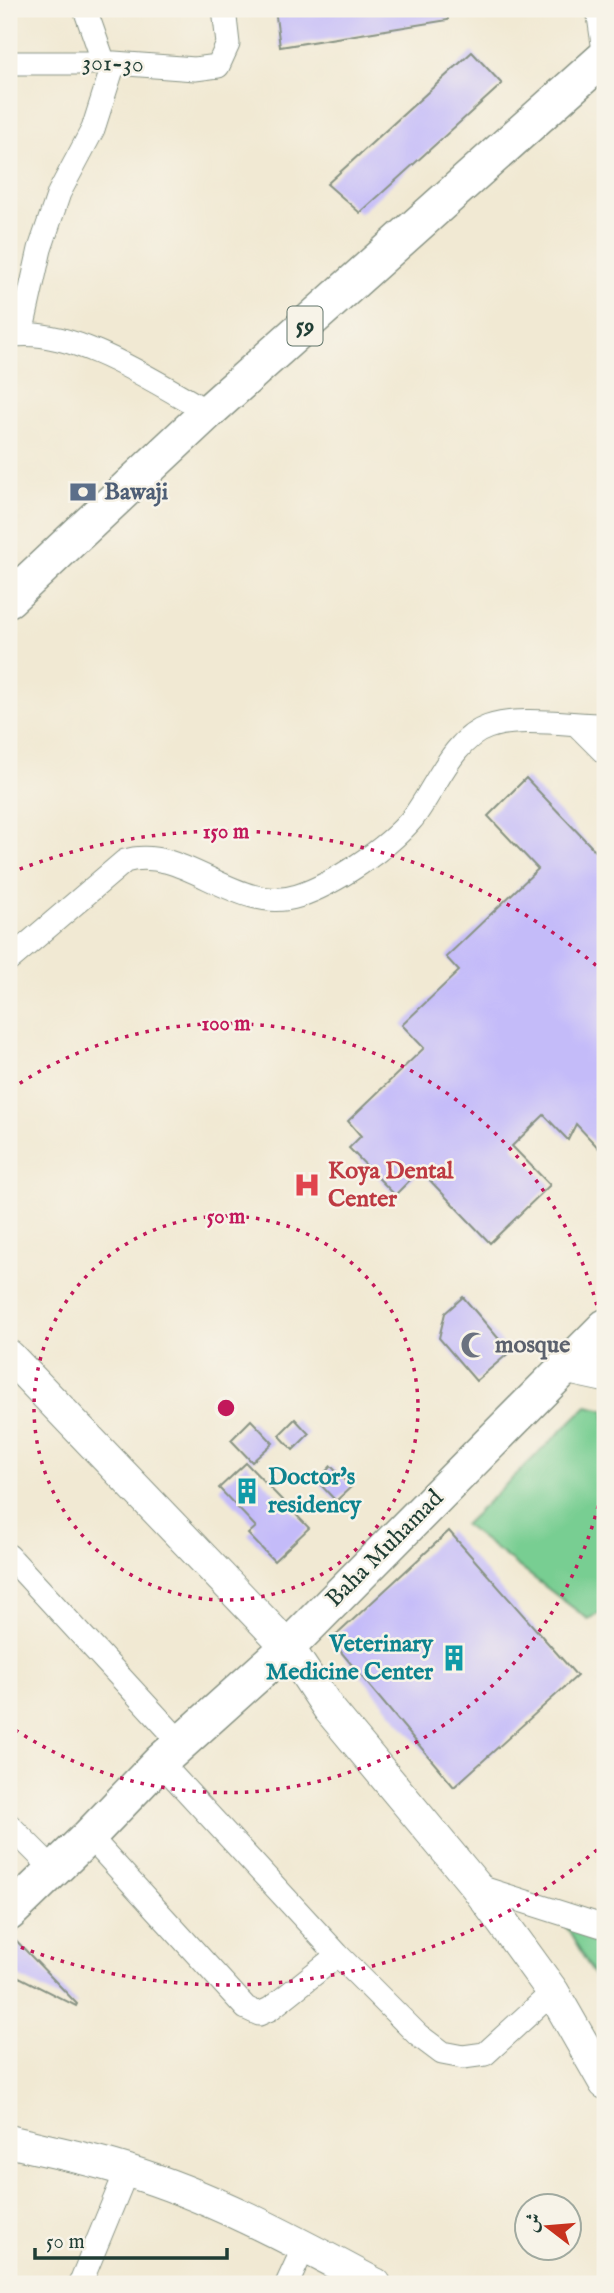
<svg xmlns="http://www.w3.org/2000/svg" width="614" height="2293" font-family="'IM FELL English',Amiri,serif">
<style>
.green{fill:#78ce92;stroke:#4c8663;stroke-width:2}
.building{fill:#c4bbf9}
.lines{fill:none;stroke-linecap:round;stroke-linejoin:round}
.street-casing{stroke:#889384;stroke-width:25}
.secondary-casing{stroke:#889384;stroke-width:34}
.primary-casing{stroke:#889384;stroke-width:38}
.street{stroke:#fff;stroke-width:23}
.secondary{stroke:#fff;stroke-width:32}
.primary{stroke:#fff;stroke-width:35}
.ring{fill:none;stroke:#c2185b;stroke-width:3.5;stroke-dasharray:3.5 7}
.labels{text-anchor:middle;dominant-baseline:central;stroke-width:5;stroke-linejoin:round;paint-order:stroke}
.shield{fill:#f7f3e8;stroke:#60746a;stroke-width:2}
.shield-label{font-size:23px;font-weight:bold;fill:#1f3d34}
.street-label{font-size:24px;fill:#1f3d34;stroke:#f7f3e8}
.service-label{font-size:24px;font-weight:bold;fill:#4e5e75;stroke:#f7f3e8;text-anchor:start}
.health-label{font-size:24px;font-weight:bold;fill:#be3a42;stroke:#f7f3e8;text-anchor:start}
.worship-label{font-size:24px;font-weight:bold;fill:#5b616d;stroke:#f7f3e8;text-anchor:start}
.culture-label{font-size:24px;font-weight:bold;fill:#0d838f;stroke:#f7f3e8;text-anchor:start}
.centre{fill:#c2185b;stroke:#f7f3e8;stroke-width:3.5}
.ring-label{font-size:21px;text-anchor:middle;font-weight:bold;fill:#c2185b;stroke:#f7f3e8;stroke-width:5;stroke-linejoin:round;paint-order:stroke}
</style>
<rect width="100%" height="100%" fill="#f7f3e8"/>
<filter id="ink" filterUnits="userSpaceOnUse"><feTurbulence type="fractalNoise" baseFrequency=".0143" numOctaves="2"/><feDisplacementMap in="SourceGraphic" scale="14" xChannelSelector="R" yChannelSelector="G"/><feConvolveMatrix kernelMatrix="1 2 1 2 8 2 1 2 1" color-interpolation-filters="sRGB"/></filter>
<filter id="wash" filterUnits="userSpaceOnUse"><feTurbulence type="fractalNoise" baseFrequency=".00686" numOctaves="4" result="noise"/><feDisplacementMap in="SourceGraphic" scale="28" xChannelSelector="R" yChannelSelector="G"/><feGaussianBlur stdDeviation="1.57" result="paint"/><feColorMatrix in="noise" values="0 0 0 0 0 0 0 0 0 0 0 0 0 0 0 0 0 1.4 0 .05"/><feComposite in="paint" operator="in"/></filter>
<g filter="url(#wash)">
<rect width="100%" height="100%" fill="#f1e9d3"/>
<!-- green -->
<path class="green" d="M587,1406L605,1410V1611L588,1619L464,1525Z
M565,1925L605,1941V1994Z"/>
<g id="blocks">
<!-- building -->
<path class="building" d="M275,9H447L448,20L280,47Z
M472,52L502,84L360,213L327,184Z
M526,778L605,861V1155L576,1124L568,1140L544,1115L512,1146L550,1185L490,1243L420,1170L395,1195L349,1148L361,1136L348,1121L424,1048L402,1025L459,971L446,957L538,869L488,816Z
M463,1297L510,1352L476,1381L439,1338L445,1313Z
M295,1419L309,1434L293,1450L279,1435Z
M251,1420L273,1443L252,1462L231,1440Z
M246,1463L309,1528L274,1561L248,1534L256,1527L219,1488Z
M331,1466L351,1487L336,1501L317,1481Z
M449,1531L577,1676L454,1787L331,1640Z
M9,1933L77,2004L76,2006L9,1972Z"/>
</g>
</g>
<g filter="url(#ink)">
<use href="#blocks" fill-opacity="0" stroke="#889384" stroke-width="2"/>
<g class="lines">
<!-- street casing -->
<g class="street-casing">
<path id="street" d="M85,9L104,63
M598,9L605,58
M9,63H114L195,69L218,66L228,44L224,9
M21,334L40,249L59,193L93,129L114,63
M9,336C69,324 157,383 208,412
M577,725L605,753
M9,960L125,861C183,843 237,916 298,896C334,884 387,849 412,819C435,790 452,739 488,727C519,716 572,725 605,725
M9,1556L181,1743
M160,1762L338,1955L418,2035L442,2053L463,2057L485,2054L553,1992
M9,1825L54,1870
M89,1836L246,2008L259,2014L270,2009L338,1955
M476,1886L605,1927
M80,2284L127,2170
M287,2284L304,2247"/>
</g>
<!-- secondary casing -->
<g class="secondary-casing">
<path id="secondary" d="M9,1356L288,1647L329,1709L476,1886L553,1992L605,2083
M563,1367L605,1376
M9,2141C48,2151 89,2158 128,2171C214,2197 296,2242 375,2284"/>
</g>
<!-- primary casing -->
<g class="primary-casing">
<path id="primary" d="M9,599L208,412L605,57
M9,1913L89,1836L160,1762L288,1647L605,1327"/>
</g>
<!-- street -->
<use href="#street" class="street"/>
<!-- secondary -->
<use href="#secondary" class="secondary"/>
<!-- primary -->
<use href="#primary" class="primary"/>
</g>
</g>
<!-- distance rings -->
<g class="ring">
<circle cx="226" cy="1408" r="192"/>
<path d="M605 1475A385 385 0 0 1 11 1727M11 1089A385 385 0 0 1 605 1341"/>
<path d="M605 1843A577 577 0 0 1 10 1943M10 873A577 577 0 0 1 605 973"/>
</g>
<!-- icons -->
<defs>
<g id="bank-bare" transform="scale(2.1)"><path d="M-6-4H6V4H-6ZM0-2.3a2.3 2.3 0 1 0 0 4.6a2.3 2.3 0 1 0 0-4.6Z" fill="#5c6f8a" stroke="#f7f3e8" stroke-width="2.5" paint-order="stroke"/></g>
<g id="hospital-bare" transform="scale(2.1)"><path d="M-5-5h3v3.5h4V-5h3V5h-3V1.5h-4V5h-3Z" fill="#e0444e" stroke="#f7f3e8" stroke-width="2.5" paint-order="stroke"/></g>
<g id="mosque-bare" transform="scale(2.1)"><path d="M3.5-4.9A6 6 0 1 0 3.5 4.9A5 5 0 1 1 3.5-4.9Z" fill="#6b7280" stroke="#f7f3e8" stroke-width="2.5" paint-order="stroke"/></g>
<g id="building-bare" transform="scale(2.1)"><path d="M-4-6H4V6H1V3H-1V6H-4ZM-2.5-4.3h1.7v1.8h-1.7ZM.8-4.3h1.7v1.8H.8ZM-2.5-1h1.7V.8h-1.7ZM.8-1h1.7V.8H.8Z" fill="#0f9aa8" stroke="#f7f3e8" stroke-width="2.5" paint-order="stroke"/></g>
</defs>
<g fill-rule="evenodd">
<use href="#bank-bare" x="83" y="492"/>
<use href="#hospital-bare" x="307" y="1185"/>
<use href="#mosque-bare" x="474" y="1345"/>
<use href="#building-bare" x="247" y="1491"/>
<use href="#building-bare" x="454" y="1658"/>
</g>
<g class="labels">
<!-- shield labels -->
<rect class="shield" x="287.5" y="306.5" width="35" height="39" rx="5"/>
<g class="shield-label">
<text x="305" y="326">59</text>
</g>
<!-- street labels -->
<g class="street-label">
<text transform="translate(113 64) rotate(2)">301-30</text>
<text transform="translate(385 1549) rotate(-45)">Baha Muhamad</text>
</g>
<!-- service labels -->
<g class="service-label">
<text x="104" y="492">Bawaji</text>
</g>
<!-- health labels -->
<g class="health-label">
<text x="328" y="1171">Koya Dental<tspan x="328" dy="28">Center</tspan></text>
</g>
<!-- worship labels -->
<g class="worship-label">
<text x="495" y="1345">mosque</text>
</g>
<!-- culture labels -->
<g class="culture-label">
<text x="268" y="1477">Doctor's<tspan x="268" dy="28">residency</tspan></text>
<text x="433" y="1644" text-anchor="end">Veterinary<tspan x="433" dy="28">Medicine Center</tspan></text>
</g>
</g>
<circle cx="226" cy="1408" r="10" class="centre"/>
<g class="ring-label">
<text x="226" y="838">150 m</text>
<text x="226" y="1030">100 m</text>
<text x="226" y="1223">50 m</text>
</g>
<!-- margin -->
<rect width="614" height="2293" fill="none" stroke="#f7f3e8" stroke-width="35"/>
<!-- north arrow -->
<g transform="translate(548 2227) rotate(286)"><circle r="33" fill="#f7f3e8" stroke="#a1aaa0" stroke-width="2"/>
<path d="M0-5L12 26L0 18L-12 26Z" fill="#c8321e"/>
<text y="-10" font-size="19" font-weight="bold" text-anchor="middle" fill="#1f3d34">ش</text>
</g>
<!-- scale -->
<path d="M35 2248v10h192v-10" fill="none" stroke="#1f3d34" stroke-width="3.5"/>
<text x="46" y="2248" font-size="21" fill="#1f3d34" stroke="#f7f3e8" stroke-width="5" paint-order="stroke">50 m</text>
</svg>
